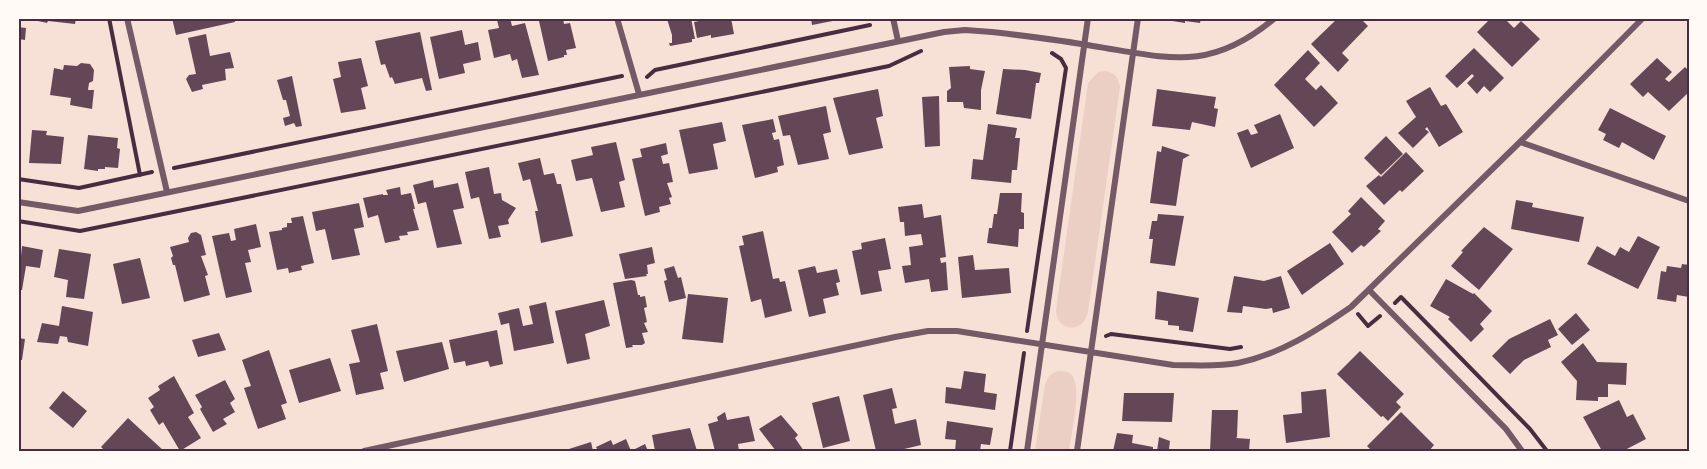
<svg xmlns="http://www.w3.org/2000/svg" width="1707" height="469" font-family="Ubuntu,sans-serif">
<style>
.green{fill:#ebcfc5}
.building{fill:#644757}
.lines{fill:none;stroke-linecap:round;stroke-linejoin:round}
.path{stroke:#4a2c40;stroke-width:4}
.minor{stroke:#755966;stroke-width:6}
.neatline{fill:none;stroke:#4a2c40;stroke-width:2}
</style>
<rect width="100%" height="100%" fill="#f7e1d7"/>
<!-- green -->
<path class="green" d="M1105,71C1115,73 1118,77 1120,87L1088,312C1083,335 1056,331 1056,310L1088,83L1098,72Z
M1057,371C1062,371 1067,371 1071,374C1083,384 1071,436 1069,451H1035L1045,384L1049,376Z"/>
<!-- building -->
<path class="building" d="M39,18H76L75,24L48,21L47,23L38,21Z
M172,18H234L235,22L176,35Z
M506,18H510L512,26L525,23L539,75L522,78L517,59L512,61L510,54L494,58L488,30L499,28L497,20Z
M554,18H563L564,24L570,23L576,48L566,50L567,55H564V57L548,61L539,21Z
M663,18H691L695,39H692V42L670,46L669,43H672V35L667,19L664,20Z
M704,18H731L734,34L711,38V35L697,38L694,22L704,20Z
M811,18H842L843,19L812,25Z
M1167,18H1201L1200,23L1185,21V23L1166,20Z
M1338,18H1360L1368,26L1342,53L1349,60L1338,72L1311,44Z
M1491,18H1504L1514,28L1521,21L1540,39L1512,67L1477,32Z
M18,27L26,28L25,40L18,39Z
M462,30L465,45L478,42L481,60L463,64L465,73L439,79L430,37Z
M420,32L432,90L426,91L422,78L395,84L392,77L390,78L385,64L381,65L375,41Z
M206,34L210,56L230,52L234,68L225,69L226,80L202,85L203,89L192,92L186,79L189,75L196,74L188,38Z
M1474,48L1504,78L1490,92L1484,86L1477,94L1467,83L1474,76L1472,74L1457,88L1445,76Z
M1308,50L1320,63L1305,79L1316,90L1321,85L1338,103L1314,127L1274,85Z
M361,58L368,86L361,88L366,109L341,113L333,79L341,77L338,62Z
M1657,58L1672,72L1665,79L1669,82L1685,67L1689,71V92L1669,111L1648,92L1643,97L1630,84Z
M81,63L90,64L94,70L93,81L89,83L88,90H94L92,109L70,105L71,98L50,95L54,68L63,70L64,65L77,66Z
M970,66V69L985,71L981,90V110L964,108L963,102H947V91L951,88L949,67Z
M1003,69L1025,70L1041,73L1039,83H1036L1031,119L996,114Z
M292,76L302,126L296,127L294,123L285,126L283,118L290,116L286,100H283L277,80Z
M1430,87L1441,106L1446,104L1463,132L1439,147L1427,127L1425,129L1429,132L1413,148L1398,133L1416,117L1406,101Z
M878,89L883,116L876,118L883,148L849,155L833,98Z
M1157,89L1216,97L1214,108L1218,109L1215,127L1192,122L1190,130L1152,126Z
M939,96L940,146L925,147L922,97Z
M826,106L831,132L823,134L829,159L798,165L790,135L783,136L778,116Z
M1610,108L1666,136L1654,160L1622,142L1619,148L1603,140L1606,134L1598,130Z
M1280,114L1294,148L1251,168L1237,133L1248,129L1251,135L1258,133L1254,125Z
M773,119L776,132L772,133L774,140L779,139L784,165L777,167L778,172L755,178L742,125Z
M722,122L726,141L713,144L718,169L689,174L679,130Z
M988,124L1017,128L1015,138H1020L1017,170H1012L1011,183L971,179L973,159L983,160Z
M32,130L47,131L46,135L64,137L61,164L29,163Z
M88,135L118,138L117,148L120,149L118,168L105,167V169H98V171L84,169Z
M1386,136L1403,154L1381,175L1364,158Z
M616,142L625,180L619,182L625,207L601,212L592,178L576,181L571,160L593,155L591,147Z
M666,143L668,154L661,156L663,164L669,163L673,182L667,183L672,197L669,198L671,204L659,207L660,212L645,216L632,159L642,157L640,149Z
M1162,146L1190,155L1183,159L1176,206L1150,203L1157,151L1161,152Z
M1406,152L1424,171L1402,192L1400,190L1384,205L1366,186L1379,175L1381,177Z
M540,158L544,175L554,173L557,184H561L573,236L541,243L535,211H538L530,179L523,181L518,163Z
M489,167L494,194L501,193L502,200L516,208L508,220L509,224L498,226L501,237L489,239L479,197L471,199L465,172Z
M433,180L434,188L458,183L464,208L453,210L462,244L437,248L426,202L418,204L413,185Z
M400,187L401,195L411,193L415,209H413L419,230L407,232L408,235L399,236L400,240L385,243L378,215L368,218L363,198L383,194V195H388L386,190Z
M1000,193H1022L1021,212L1024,213V229H1019L1018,247L987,243L989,228H992L994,214H997Z
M1361,197L1385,221L1378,229L1381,231L1364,247L1361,245L1352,253L1332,232L1351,214L1348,211Z
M1516,200L1533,203L1532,207L1584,217L1579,242L1511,229Z
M359,203L364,227L354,229L360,255L332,260L325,229L316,231L312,212Z
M922,204L924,218L941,215L946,257L940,258L941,263L946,262L948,290L931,292L929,279L905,283L902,266L911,265L909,247L923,245L921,234L905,236L904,222H900L898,207Z
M1158,214L1184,216L1175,266L1150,263L1153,239H1149L1152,221H1157Z
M303,216L314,263L301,266L302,270L289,273L288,268L277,270L269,232L282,230V228L287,227V223H292L291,218Z
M256,224L261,247L248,250L251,262L245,263L252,292L226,298L212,236L229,233L231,241L236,240L234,229Z
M1484,227L1513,249L1479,290L1451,266L1463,252L1461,251Z
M763,231L773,279L779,278L780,282L785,281L792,311L765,318L761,299L751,302L739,246L744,245L742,236Z
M196,232L201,235L206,255L201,256L208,275L205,276L210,295L184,302L175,265H173L171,258L173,256L170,247L189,242L188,238L191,233Z
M1638,236L1660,247L1638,289L1587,264L1597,246L1615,256L1620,247L1629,252Z
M885,238L891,269L878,271L882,291L861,295L852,251L862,249L861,243Z
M1330,243L1344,264L1302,295L1287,271Z
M22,246L43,250L40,268L26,266L22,290H18V255L21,256Z
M652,247L655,263L647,265L648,274H646L647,276L625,279L619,254Z
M59,249L91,254L84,299L66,297L68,280L54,277Z
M973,255L975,270L1009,268L1011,293L962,298L958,257Z
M140,258L150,298L122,304L113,264Z
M1682,264L1689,265V297L1677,295L1676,302L1657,299L1661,271L1666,272L1667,266L1681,268Z
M674,266L678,278L681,277L686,298L669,302L664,281L667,280L664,269Z
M815,266L817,273L837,269L840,282L836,283L839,295L823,299L826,313L809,317L798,270Z
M1234,276L1264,281L1281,276L1290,308L1273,313L1272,308L1266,309L1243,306L1242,313L1227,312Z
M1446,279L1473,294L1474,293L1492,311L1480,324L1484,329L1471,342L1448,319L1450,317L1430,306Z
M631,280L635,281L638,295H640V297L645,296L647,307L644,308L647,322L644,323L648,332L642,333L645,343L642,345H632L633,347L626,348L613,283Z
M1157,291L1199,298L1193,332L1179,330V326L1168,325V321L1155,319Z
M688,294L728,298L723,343L682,339Z
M604,300L610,326L585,334L590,359L567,364L555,311Z
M546,302L554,343L514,351L509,323L501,325L498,313L519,308L523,326L533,324L529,306Z
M62,306L93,312L88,346L68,342L67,337L60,336L58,344L37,342L42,323L59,326Z
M1576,313L1590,330L1572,345L1558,329Z
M1550,319L1558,335L1548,340L1551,347L1524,360L1510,374L1492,356L1509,339Z
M377,324L388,371L380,373L384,389L356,395L349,364L360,362L351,330Z
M497,330L503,364L490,367L488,361L466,366L465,361L454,363L449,340Z
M219,333L226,350L198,357L192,340Z
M18,338L25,339L22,360H18Z
M442,342L449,369L404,382L396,351Z
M1583,343L1597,362L1627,363L1626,385L1608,384V397H1598V401L1576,400L1577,381L1561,362Z
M269,350L287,403L281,405L286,419L258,429L244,388L251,386L242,360Z
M1360,351L1404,394L1396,402L1401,407L1388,421L1383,416L1381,417L1337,374Z
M330,358L341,391L299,403L289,370Z
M964,371L986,374L984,392L997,394L995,410L945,403L946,387L961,389Z
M174,376L194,413L188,417L201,438L180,451L163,422L159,425L150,410L154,407L148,398L160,390L158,386Z
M225,380L235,399L230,403L235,412L223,419L227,424L213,432L200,409L202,407L195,395Z
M892,388L897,408L892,409L895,424L916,419L921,445L896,451H876L863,395Z
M1326,389L1330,437L1286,443L1283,415L1302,413L1301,392Z
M63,391L87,411L73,428L49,408Z
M1124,393H1174L1172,422L1122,421Z
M839,396L850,441L823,448L812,403Z
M1619,400L1627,417L1633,414L1646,439L1623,451H1602L1583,417Z
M1212,410H1238L1237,437L1236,438L1250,439L1249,451H1210Z
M725,412L727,420L749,416L755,441L738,444L739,451H715L708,424L718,421L717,417Z
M1401,412L1434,445L1429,451H1368L1370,449L1367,446Z
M781,415L798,435L795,438L804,451H776L759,429Z
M128,418L164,451H105L101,447Z
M947,421L993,428L990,445L981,444L980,451H955L956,440L945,439Z
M690,428L697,451H655L652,435Z
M1117,433L1133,435L1132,443L1153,447V451H1113Z
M1159,437L1170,441L1169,449L1176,451H1157Z
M626,439L631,451L645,444L648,451H598L596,447L611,440L613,445Z
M591,442L593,451H563L572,448Z"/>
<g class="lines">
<!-- path -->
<path class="path" d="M109,18L140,175
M647,77L655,70L870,25
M174,168L622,76
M18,179L79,188L152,172
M18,221L80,231L889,66L921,51
M1395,303L1401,297L1530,429L1547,451
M1358,314L1368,326L1380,316
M1027,331L1066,68L1061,59L1052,53
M1106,336L1111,334L1230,349L1241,347
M1010,451L1024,353"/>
<!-- minor -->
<path class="minor" d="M127,18L167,192
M617,18L639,94
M893,18L898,41
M1520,142L1689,201
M18,202L78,211L944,32L965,30L992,32C1026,36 1060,40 1093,46C1169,58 1210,73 1275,18
M1369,290L1506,429L1522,451
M364,451L895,337L928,331H957L1173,365C1195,365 1217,367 1238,363C1281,354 1316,331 1351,307L1520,142L1643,18
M1027,451L1088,18
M1077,451L1138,18"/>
</g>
<!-- border -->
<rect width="1707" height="469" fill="none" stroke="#fffaf5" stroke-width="39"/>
<rect x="20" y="20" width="1668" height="430" class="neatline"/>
</svg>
